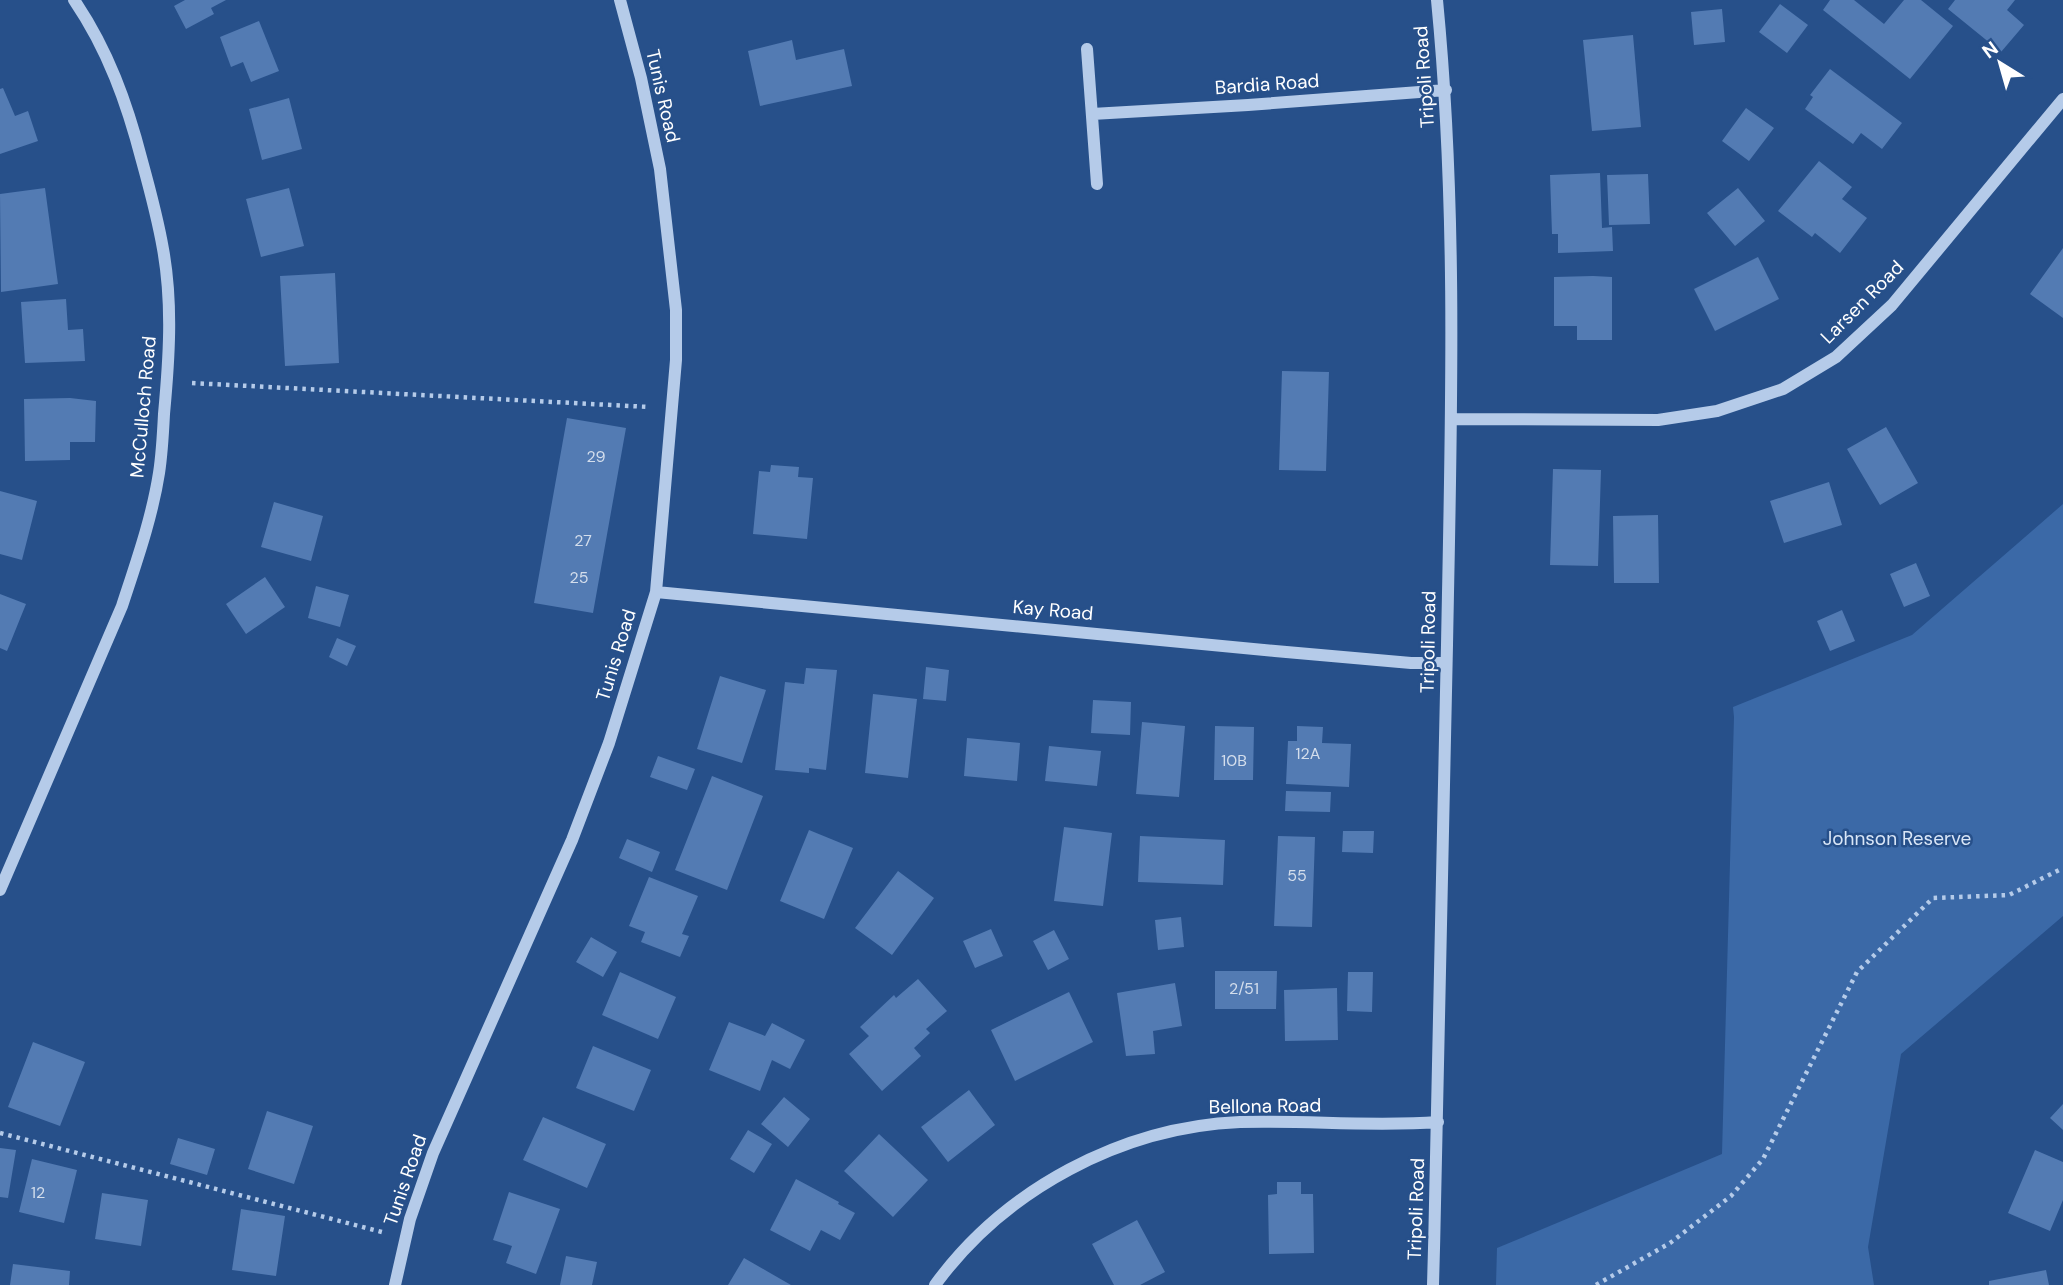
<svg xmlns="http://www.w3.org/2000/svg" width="2063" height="1285" font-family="'DM Sans',sans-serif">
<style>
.green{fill:#3b69a7}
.building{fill:#537bb3}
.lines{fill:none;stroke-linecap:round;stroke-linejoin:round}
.path{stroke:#b5cbe9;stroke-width:4.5;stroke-dasharray:3.5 5;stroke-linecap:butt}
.minor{stroke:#b5cbe9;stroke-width:12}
.labels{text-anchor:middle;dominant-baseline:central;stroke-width:5;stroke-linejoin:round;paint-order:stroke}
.number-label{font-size:16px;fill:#d4deec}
.street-label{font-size:19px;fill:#fff;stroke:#27508a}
.park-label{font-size:19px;fill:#d9e6f7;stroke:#27508a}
</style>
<rect width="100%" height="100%" fill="#27508a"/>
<!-- green -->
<path class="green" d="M2063,504V916L1901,1054L1868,1247L1874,1285H1496L1497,1248L1722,1154L1734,717L1733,707L1912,635Z"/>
<!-- building -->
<path class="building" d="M185,0H226L211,8L214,14L186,29L174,6Z
M1830,0H1854L1884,24L1904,0H1921L1953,26L1910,79L1823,10Z
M1955,0H2015L2007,10L2024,25L2001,52L1948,9Z
M1780,4L1808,25L1787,53L1759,32Z
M1722,9L1725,42L1694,45L1691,12Z
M259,21L279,71L251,82L243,62L231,67L220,37Z
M1633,35L1641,127L1592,131L1583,40Z
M792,40L796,60L844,49L852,86L760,106L748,51Z
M1830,69L1902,123L1882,149L1861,133L1853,144L1805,109L1813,97L1810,95Z
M3,88L15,116L28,111L38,141L0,154V89Z
M289,98L302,149L262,160L249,109Z
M1746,108L1774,128L1749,161L1722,141Z
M1819,161L1852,187L1842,199L1867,218L1840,253L1815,233L1812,237L1778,211Z
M1600,173L1602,228L1612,227L1613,251L1558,253V234H1552L1550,175Z
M1648,174L1650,224L1609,225L1607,175Z
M45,188L58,284L1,292L0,194Z
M289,188L304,246L261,257L246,199Z
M1738,188L1765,221L1735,246L1707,213Z
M2063,248V318L2030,294Z
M1758,257L1779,299L1715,331L1694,289Z
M335,273L339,363L285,366L280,276Z
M1593,276L1612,277V340H1577V326H1554V277Z
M66,299L68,330L83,329L85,361L25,363L21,302Z
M1282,371L1329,372L1326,471L1279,470Z
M70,398L96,401L95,442H70V460L25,461L24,399Z
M567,418L626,428L593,613L534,603Z
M1886,427L1918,483L1880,505L1847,449Z
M771,465L799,467L798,477L813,478L807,539L753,534L759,471L770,472Z
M1553,469L1601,470L1598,566L1550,565Z
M1829,482L1842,525L1784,543L1770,501Z
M0,491L37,501L22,560L0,554Z
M274,502L323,516L311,561L261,547Z
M1658,515L1659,583H1614L1613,516Z
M1916,563L1930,596L1904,607L1890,574Z
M265,577L285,607L246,634L226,604Z
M316,586L349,595L340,627L308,618Z
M0,594L26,604L7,651L0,648Z
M1842,610L1855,641L1830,651L1817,621Z
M337,638L356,646L347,666L329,657Z
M926,667L949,670L946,701L923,699Z
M806,668L837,670L826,770L809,768V773L775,770L785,682L804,684Z
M720,676L766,690L742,763L697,749Z
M873,694L917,699L908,778L865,773Z
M1093,700L1131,702L1130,735L1091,733Z
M1142,722L1185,726L1179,797L1136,794Z
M1215,726L1254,727L1253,780H1214Z
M1297,726L1323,727L1322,743L1351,744L1349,787L1286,784L1288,741H1297Z
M967,738L1020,743L1017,781L964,776Z
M1049,746L1101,751L1097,786L1045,781Z
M658,756L695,769L687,790L650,777Z
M712,776L763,796L727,890L675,870Z
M1286,791L1331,792L1330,812L1285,811Z
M1064,827L1112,833L1103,906L1054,901Z
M809,830L853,848L824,919L780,901Z
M1343,831H1374L1373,853L1342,852Z
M1140,836L1225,840L1223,885L1138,882Z
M1278,836L1315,837L1312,927L1274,926Z
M627,839L660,852L652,872L619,858Z
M898,871L934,898L892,955L855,928Z
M649,877L698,896L682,934L689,936L680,957L641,942L645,932L629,926Z
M1181,917L1184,947L1158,950L1155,920Z
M991,929L1003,956L975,968L963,941Z
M1054,930L1069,959L1048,970L1033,941Z
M591,937L617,952L603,977L576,962Z
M1215,971H1277L1276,1009H1215Z
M620,972L676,997L658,1039L602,1015Z
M1348,972H1373L1372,1012L1347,1011Z
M918,979L947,1011L926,1029L930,1033L914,1048L921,1056L882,1091L849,1054L869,1036L860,1027L894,995L896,998Z
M1175,983L1182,1026L1153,1031L1155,1054L1126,1056L1117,993Z
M1337,988L1338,1040L1285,1041L1284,990Z
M1069,992L1093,1042L1015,1081L991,1030Z
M729,1022L765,1036L772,1023L805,1040L790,1069L772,1060L760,1091L709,1070Z
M33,1042L85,1062L60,1126L8,1107Z
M593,1046L651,1070L634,1111L576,1088Z
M969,1090L995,1125L948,1162L921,1127Z
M784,1097L810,1119L788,1147L761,1124Z
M2063,1104V1130L2050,1118Z
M267,1111L313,1126L294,1184L248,1169Z
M543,1117L606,1144L587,1188L523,1160Z
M748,1130L772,1144L754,1173L730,1159Z
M879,1134L928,1180L893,1217L844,1171Z
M178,1138L215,1149L207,1175L170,1164Z
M0,1148L16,1150L8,1198L0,1197Z
M2035,1150L2063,1162V1200L2050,1231L2008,1213Z
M32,1159L77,1170L64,1223L19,1212Z
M796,1179L839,1202L838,1204L855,1213L840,1240L821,1230L810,1251L770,1230Z
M1277,1182H1301V1194H1313L1314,1253L1269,1254L1268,1195L1277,1194Z
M509,1192L560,1209L536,1274L506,1263L512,1246L493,1240Z
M102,1193L148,1200L141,1246L95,1239Z
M241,1209L285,1216L276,1276L232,1270Z
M1137,1220L1165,1272L1140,1285H1114L1092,1244Z
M566,1256L597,1262L592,1285H560Z
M744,1258L791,1285H728Z
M13,1264L70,1271L69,1285H10Z
M2046,1270L2049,1285H1989V1281Z"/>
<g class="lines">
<!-- path -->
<path class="path" d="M192,383L649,407
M0,1133L382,1232
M1596,1285L1670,1243L1731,1196L1763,1159L1857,972L1933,898L2009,895L2063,868"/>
<!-- minor -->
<path class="minor" d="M1087,49L1097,184
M1092,114L1248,105L1446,90
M1452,419L1658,420L1717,411L1783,389L1836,357L1892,305L2063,99
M656,592L1275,651L1411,663H1446
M0,890L122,606C136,563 152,518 159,473C162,454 163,434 164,414C169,360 173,304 163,249C158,220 150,190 142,161C127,103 108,50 74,0
M395,1285L410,1219L433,1153L572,840L609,743L656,592L676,360V310L660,169L641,78L620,0
M935,1285C1005,1189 1122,1127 1240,1122C1306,1120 1372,1127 1438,1122
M1433,1285C1439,1072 1442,859 1447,645C1451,429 1458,216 1437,0"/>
</g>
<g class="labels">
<!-- number labels -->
<g class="number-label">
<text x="596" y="456">29</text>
<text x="583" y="540">27</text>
<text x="579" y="577">25</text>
<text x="1308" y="753">12A</text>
<text x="1234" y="760">10B</text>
<text x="1297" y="875">55</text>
<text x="1244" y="988">2/51</text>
<text x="38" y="1192">12</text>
</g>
<!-- street labels -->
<g class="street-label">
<text transform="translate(1424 77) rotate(-94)">Tripoli Road</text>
<text transform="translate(1267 84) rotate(-4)">Bardia Road</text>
<text transform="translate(663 96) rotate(77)">Tunis Road</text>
<text transform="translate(1862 302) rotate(-45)">Larsen Road</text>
<text transform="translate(143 407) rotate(-85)">McCulloch Road</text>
<text transform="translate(1053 610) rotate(5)">Kay Road</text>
<text transform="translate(1428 642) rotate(-89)">Tripoli Road</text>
<text transform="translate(616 655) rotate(-73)">Tunis Road</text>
<text transform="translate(1265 1106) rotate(-1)">Bellona Road</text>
<text transform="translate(405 1180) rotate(-71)">Tunis Road</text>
<text transform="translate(1416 1209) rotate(-88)">Tripoli Road</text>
</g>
<!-- park labels -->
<g class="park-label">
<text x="1897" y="838">Johnson Reserve</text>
</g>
</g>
<!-- north arrow -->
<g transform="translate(2000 63) rotate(323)" stroke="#27508a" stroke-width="5" paint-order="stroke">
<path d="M0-5L12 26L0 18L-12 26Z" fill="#ffffff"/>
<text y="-10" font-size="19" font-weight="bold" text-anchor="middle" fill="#ffffff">N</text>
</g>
</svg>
